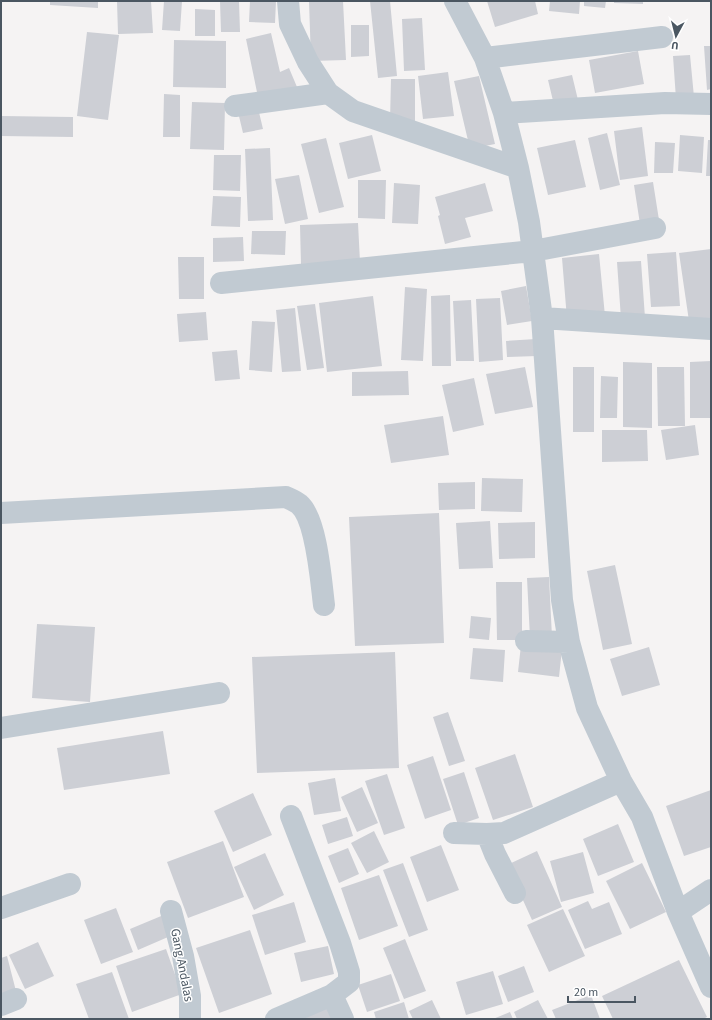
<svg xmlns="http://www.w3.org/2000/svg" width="712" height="1020" font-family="'Source Sans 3',sans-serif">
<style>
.building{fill:#cdcfd5}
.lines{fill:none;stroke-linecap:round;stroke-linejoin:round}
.minor{stroke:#c1cad2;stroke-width:22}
.labels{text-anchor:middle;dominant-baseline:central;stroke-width:3;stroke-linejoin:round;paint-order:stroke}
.street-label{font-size:13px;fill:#4a5661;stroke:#fff}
</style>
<rect width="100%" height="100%" fill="#f5f3f3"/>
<!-- building -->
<path class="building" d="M50,1H98V8L50,5Z
M117,1H151L153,33L118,34Z
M164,1H182L180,31L162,30Z
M220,1H239L240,32H221Z
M250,1H276L275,23L249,22Z
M309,1H343L346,60L311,61Z
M370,1H390L397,76L378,78Z
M487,1H535L538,14L495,27Z
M550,1H580L579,14L549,11Z
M584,1H606L605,8L584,6Z
M614,1H643V4L614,3Z
M195,9L215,10V36H195Z
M422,18L425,70L404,71L402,19Z
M351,25H369V56L351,57Z
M87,32L119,35L108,120L77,116Z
M271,33L280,72L289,68L297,87L258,97L246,39Z
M174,40L226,41V88L173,87Z
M704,46H711V89L707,90Z
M638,51L644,84L595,93L589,60Z
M690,55L694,97L676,99L673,56Z
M448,72L454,116L423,119L418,76Z
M572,75L578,100L554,105L548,80Z
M479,76L495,144L470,149L454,81Z
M391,79H415V122L390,121Z
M164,94L180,95V137H163Z
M192,102L225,103L224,150L190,149Z
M258,108L263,129L243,133L238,112Z
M1,116L73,117V137L1,136Z
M642,127L648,176L620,180L614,131Z
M607,133L620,185L600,190L588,138Z
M372,135L381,171L348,179L339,143Z
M680,135L704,137L702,173L678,171Z
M326,138L344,207L319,213L301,144Z
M575,140L586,187L548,195L537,148Z
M708,140H711V176H706Z
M655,142L675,143L673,173H654Z
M270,148L273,220L248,221L245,149Z
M214,155H241L240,191L213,190Z
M299,175L308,219L285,224L275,179Z
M358,180H386L385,219L358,218Z
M653,182L659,220L640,224L634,185Z
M394,183L420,185L418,224L392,223Z
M485,183L493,211L465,218L471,237L445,244L438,216L440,215L435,197Z
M213,196L241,197L240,227L211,226Z
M358,223L360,262L301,264L300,225Z
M252,231H286L285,255L251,254Z
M243,237L244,261L213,262V238Z
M711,249V318L689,321L679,253Z
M676,252L680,306L651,307L647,254Z
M599,254L605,316L567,319L562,258Z
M178,257H204V299H179Z
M641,261L645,318L621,319L617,262Z
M526,286L532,321L507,325L501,291Z
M405,287L427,289L423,361L401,360Z
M450,295L451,366H432L431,296Z
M373,296L382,366L327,372L319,303Z
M500,298L503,360L479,362L476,299Z
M471,300L474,361H456L453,301Z
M315,304L324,368L307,370L297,306Z
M295,308L301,371L282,372L276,310Z
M206,312L208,340L179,342L177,314Z
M252,321L275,322L272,372L249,370Z
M536,339L537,356L507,357L506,341Z
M237,350L240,379L215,381L212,352Z
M711,361V418H690V362Z
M623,362L652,363V428L623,427Z
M525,367L533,407L495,414L486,374Z
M573,367H594V432H573Z
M657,367H684L685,426H658Z
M408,371L409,395L352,396V372Z
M601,376L618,377L617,418H600Z
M474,378L484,425L453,432L442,385Z
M443,416L449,455L391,463L384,425Z
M695,425L699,455L666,460L661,430Z
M602,430H647L648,461L602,462Z
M482,478L523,479L522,512L481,511Z
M475,482V509L439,510L438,483Z
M439,513L444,643L355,646L349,517Z
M490,521L493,568L459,569L456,523Z
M535,522V558L499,559L498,523Z
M615,565L632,644L603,650L587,571Z
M549,577L552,637L530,638L527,578Z
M496,582H522V640H497Z
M471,616L491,618L489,640L469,638Z
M37,624L95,627L90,702L32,698Z
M521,645L562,649L559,677L518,672Z
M649,647L660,685L622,696L610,659Z
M473,648L505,650L503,682L470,679Z
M395,652L399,768L257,773L252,657Z
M448,712L465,761L449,766L433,717Z
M163,731L170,774L64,790L57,748Z
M515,754L533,807L493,820L475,768Z
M433,756L451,810L425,819L407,765Z
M464,772L479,818L458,825L443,779Z
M387,774L405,828L384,835L365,781Z
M335,778L341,811L314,815L308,783Z
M362,787L378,823L357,832L341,797Z
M711,790V847L684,856L666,806Z
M253,793L272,835L233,852L214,811Z
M347,817L353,836L328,844L322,825Z
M618,824L634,862L598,876L583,839Z
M374,831L389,862L367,873L351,843Z
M223,841L244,897L188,918L167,862Z
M441,845L459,890L427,902L410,857Z
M348,848L359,874L339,883L328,856Z
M537,851L562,907L532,920L507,865Z
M583,852L594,893L561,902L550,861Z
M265,853L284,895L254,910L234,867Z
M403,863L428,930L409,937L383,870Z
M642,863L666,912L630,929L606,881Z
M379,875L398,926L359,940L341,888Z
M588,901L592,909L609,902L622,934L585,949L568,910Z
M294,902L306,942L265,955L252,915Z
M116,908L133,952L101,964L84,920Z
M563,909L585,956L549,972L527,925Z
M166,914L175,934L138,950L130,929Z
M250,930L272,994L219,1013L196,948Z
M405,939L426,991L404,999L383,948Z
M38,942L54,976L25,989L9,955Z
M328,946L334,974L301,982L294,953Z
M166,949L182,994L132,1012L116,966Z
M7,956L17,995L1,999V958Z
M679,960L707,1017L703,1019H613L602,996Z
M524,966L534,992L508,1002L498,976Z
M493,971L503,1004L466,1015L456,982Z
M112,972L129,1019H89L76,984Z
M391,974L400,1001L367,1012L358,985Z
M591,995L600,1019H556L552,1010Z
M432,1000L441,1019H413L409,1011Z
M538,1000L548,1019H517L514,1012Z
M332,1002L338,1019H304Z
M404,1002L409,1019H376L374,1012Z
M510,1012L513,1019H493Z"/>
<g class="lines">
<!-- minor -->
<path class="minor" d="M288,1L290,24L308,62L328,93L353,111L518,168
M455,1L485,58L504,113L518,168L529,222L542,318L562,600L569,642L587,708L621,781L642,817L678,912L711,987
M485,58L662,37
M235,106L328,93
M504,113L665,103L711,104
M221,283L533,251L655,228
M542,318L711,329
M1,513L286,497C290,499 295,501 299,504C317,519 321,582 324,605
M526,641L569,642
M1,728L219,693
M454,833L487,834L504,833L621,781
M487,834L495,854L515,893
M1,908L70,884
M171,911L183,956L190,996V1019
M678,912L711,890
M332,995L343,1019
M1,1005L16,999
M276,1019L332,995L349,982V972L340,943L291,816"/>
</g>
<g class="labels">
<!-- street labels -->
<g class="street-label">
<text transform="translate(182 965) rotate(79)">Gang Andalas</text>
</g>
</g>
<!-- border -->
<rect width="712" height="1020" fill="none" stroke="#4a5661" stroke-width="4"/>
<!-- north arrow -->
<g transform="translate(676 36) rotate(187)" stroke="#ffffff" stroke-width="3" paint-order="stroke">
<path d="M0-3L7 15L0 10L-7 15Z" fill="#4a5661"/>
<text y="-6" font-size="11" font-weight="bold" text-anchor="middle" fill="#4a5661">U</text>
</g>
<!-- scale -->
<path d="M568 996v6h67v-6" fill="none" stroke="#4a5661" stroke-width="2"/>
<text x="574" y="996" font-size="12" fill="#4a5661" stroke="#ffffff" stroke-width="3" paint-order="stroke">20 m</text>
</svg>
